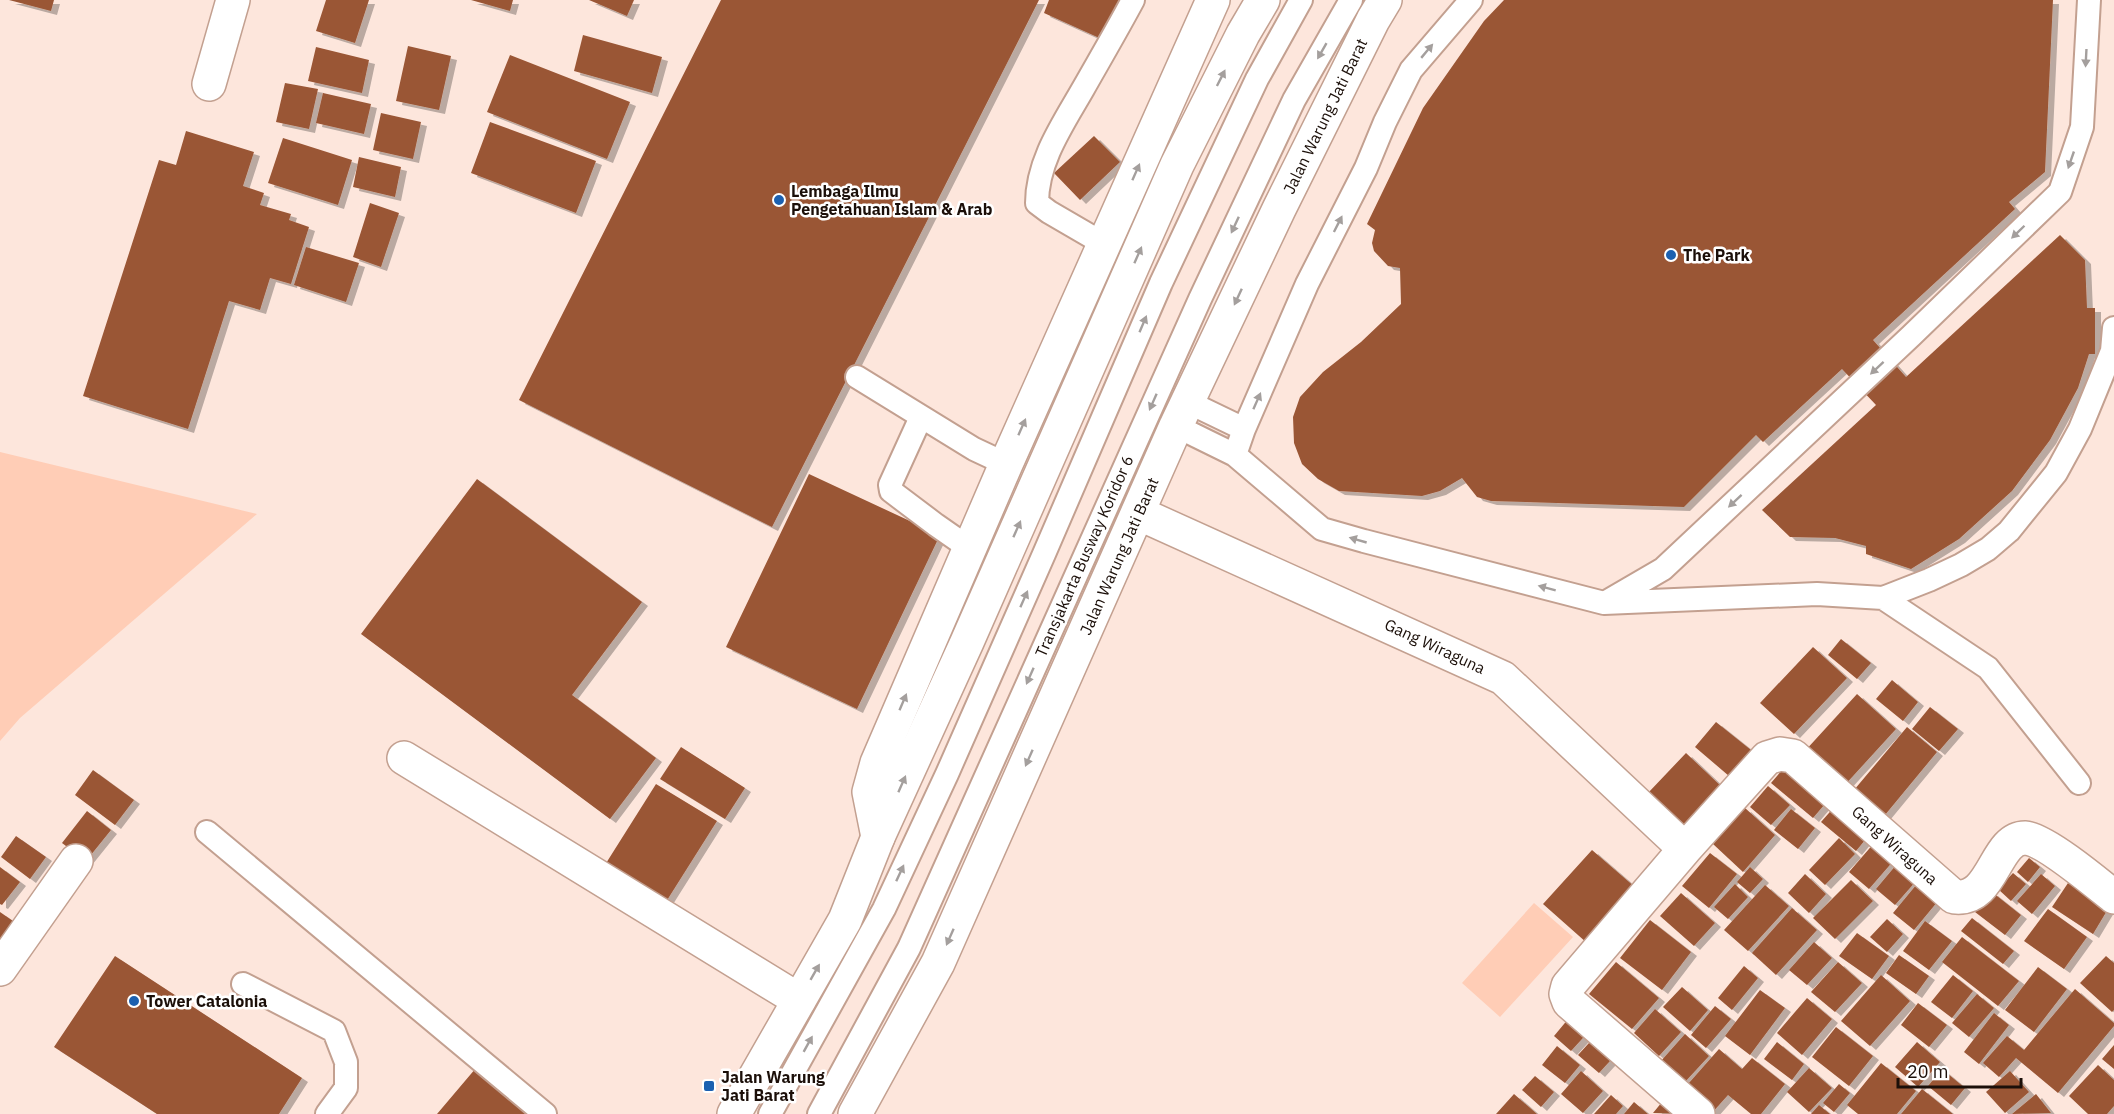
<svg xmlns="http://www.w3.org/2000/svg" width="2114" height="1114" font-family="'IBM Plex Sans',sans-serif">
<style>
.green{fill:#ffcdb6}
.building{fill:#9a5635;filter:url(#shadow)}
.lines{fill:none;stroke-linecap:round;stroke-linejoin:round}
.service-casing{stroke:#c3a090;stroke-width:26}
.minor-casing{stroke:#c3a090;stroke-width:36}
.tertiary-casing{stroke:#c3a090;stroke-width:36}
.primary-casing{stroke:#c3a090;stroke-width:36}
.service{stroke:#fff;stroke-width:22}
.minor{stroke:#fff;stroke-width:33}
.tertiary{stroke:#fff;stroke-width:33}
.primary{stroke:#fff;stroke-width:33}
.oneway{fill:#a49f9d}
.poi-dot{fill:#1b60b0;stroke:#fff;stroke-width:2}
.labels{text-anchor:middle;dominant-baseline:central;stroke-width:5;stroke-linejoin:round;paint-order:stroke}
.street-label{font-size:16px;fill:#1b0f09;stroke:#fff}
.poi-label{font-size:16px;font-weight:bold;fill:#1b0f09;stroke:#fff;text-anchor:start}
</style>
<defs>
<filter id="shadow"><feDropShadow dx="6" dy="4" stdDeviation="0" flood-color="#0004"/></filter>
</defs>
<rect width="100%" height="100%" fill="#fde6dc"/>
<!-- green -->
<path class="green" d="M0,452L257,514L20,718L0,741Z
M1534,903L1573,937L1500,1017L1462,983Z"/>
<!-- building -->
<path class="building" d="M9,0H54L51,11Z
M326,0H369L355,43L316,31Z
M471,0H513L510,11Z
M589,0H634L627,16Z
M721,0H1039L772,527L519,400Z
M1049,0H1124L1106,41L1044,13Z
M1504,0H2053L2045,172L2009,202L2015,209L1873,340L1906,377L2060,235L2085,260L2087,308H2095V354H2089L2078,388L2050,440L2012,491L1959,539L1911,569L1866,554V546L1835,538L1790,537L1762,510L1876,405L1842,369L1763,442L1756,435L1684,507L1491,501L1477,497L1462,478L1440,491L1422,496L1339,491L1318,479L1302,464L1294,443L1293,417L1300,397L1323,372L1361,342L1401,304L1400,268L1388,266L1374,251L1372,243L1375,230L1367,224L1423,108L1484,21Z
M583,35L662,57L652,93L574,71Z
M408,46L451,56L439,110L396,101Z
M316,47L369,60L362,93L308,81Z
M510,55L630,102L607,159L487,112Z
M285,83L318,89L309,129L276,122Z
M323,93L371,104L364,134L316,123Z
M381,113L421,122L413,159L373,150Z
M490,122L596,161L576,213L471,173Z
M186,131L254,152L243,186L264,193L260,205L291,214L289,220L309,227L291,284L270,278L260,310L229,301L188,429L83,396L159,160L176,165Z
M1094,136L1120,162L1080,200L1054,173Z
M283,138L352,160L338,205L268,183Z
M359,157L401,167L395,197L353,187Z
M370,203L399,213L381,267L353,257Z
M306,247L359,263L346,302L294,285Z
M809,474L940,535L857,709L726,647Z
M477,479L642,602L572,695L656,758L610,819L361,634Z
M1841,639L1871,663L1857,679L1828,655Z
M1813,647L1847,678L1794,734L1760,703Z
M1892,680L1918,702L1903,721L1876,699Z
M1857,694L1896,729L1843,787L1804,752Z
M1930,707L1958,729L1939,751L1912,729Z
M1716,722L1751,750L1729,776L1695,747Z
M1907,727L1937,752L1880,821L1849,796Z
M681,747L745,788L725,819L660,779Z
M1686,753L1723,788L1685,828L1648,793Z
M1788,763L1830,798L1813,818L1771,783Z
M93,770L134,800L115,825L75,795Z
M656,784L717,821L664,905L603,868Z
M1768,786L1790,805L1771,825L1750,807Z
M1836,805L1870,834L1856,851L1821,822Z
M1745,808L1775,835L1743,872L1713,844Z
M1791,809L1815,828L1798,849L1774,830Z
M87,811L111,830L86,861L62,843Z
M16,836L46,857L30,879L1,857Z
M1839,838L1855,854L1825,885L1809,870Z
M1875,842L1895,859L1869,889L1849,872Z
M1592,850L1636,888L1587,943L1543,904Z
M1710,853L1737,874L1709,908L1682,886Z
M2029,858L2040,867L2028,882L2017,872Z
M1897,864L1917,880L1895,905L1876,889Z
M0,867L20,882L2,905L0,904Z
M1750,867L1763,879L1750,893L1737,882Z
M2013,873L2026,884L2011,901L1998,889Z
M1805,874L1826,894L1809,913L1788,893Z
M2041,874L2055,886L2032,914L2017,901Z
M1922,878L1943,895L1914,930L1893,913Z
M1851,880L1873,901L1835,939L1813,918Z
M2068,883L2108,909L2093,934L2052,907Z
M1735,884L1748,897L1728,919L1714,907Z
M1765,885L1789,906L1748,951L1724,930Z
M1992,892L2021,915L2005,935L1975,912Z
M1681,893L1715,923L1694,946L1660,916Z
M1792,908L1817,930L1776,975L1752,953Z
M2048,909L2087,937L2064,969L2024,941Z
M0,912L23,928L0,961Z
M1972,918L2014,951L2003,964L1961,931Z
M1887,919L1903,934L1887,952L1870,937Z
M1650,920L1691,952L1662,990L1620,958Z
M1925,921L1952,941L1929,970L1903,951Z
M1857,933L1889,956L1872,979L1839,956Z
M1962,937L2019,981L1998,1006L1942,962Z
M1814,942L1832,958L1807,985L1789,970Z
M1899,955L1929,976L1916,994L1886,973Z
M115,956L302,1078L279,1114H157L54,1047Z
M2106,956L2114,963V1010L2112,1012L2080,983Z
M1616,962L1659,998L1632,1029L1589,994Z
M1838,962L1862,983L1835,1012L1811,992Z
M1744,966L1758,978L1732,1010L1718,998Z
M2038,967L2067,989L2034,1032L2005,1010Z
M1881,975L1910,1001L1870,1046L1841,1021Z
M1953,975L1973,991L1952,1018L1931,1002Z
M1682,987L1708,1010L1690,1031L1663,1007Z
M2075,989L2114,1023V1026L2058,1093L2016,1058L1999,1077L1983,1063L2007,1036L2024,1050Z
M1760,990L1785,1008L1750,1055L1725,1036Z
M1977,994L1994,1008L1969,1037L1952,1023Z
M1807,998L1832,1019L1802,1055L1777,1033Z
M1918,1003L1947,1025L1929,1047L1901,1025Z
M1715,1006L1731,1019L1706,1048L1691,1035Z
M1655,1009L1681,1032L1659,1056L1634,1033Z
M1574,1012L1592,1028L1571,1051L1554,1036Z
M1994,1013L2009,1025L1979,1064L1964,1052Z
M1836,1027L1873,1056L1849,1086L1812,1057Z
M1599,1032L1620,1050L1599,1073L1578,1055Z
M1685,1034L1709,1056L1684,1083L1661,1061Z
M1777,1042L1804,1064L1792,1080L1764,1059Z
M1917,1042L1940,1062L1918,1087L1895,1067Z
M2114,1045V1069L2102,1059Z
M1557,1046L1580,1065L1565,1083L1542,1065Z
M1719,1049L1742,1069L1752,1058L1785,1084L1761,1114H1751L1728,1095L1711,1114L1681,1092Z
M1881,1063L1916,1091L1897,1114H1858L1847,1105Z
M2098,1065L2114,1080V1106L2107,1114H2088L2069,1096Z
M476,1068L530,1114H437Z
M1809,1068L1832,1088L1809,1112L1787,1092Z
M1942,1069L1965,1088L1951,1105L1928,1086Z
M1581,1071L1603,1091L1583,1113L1561,1094Z
M2010,1071L2029,1092L2005,1113L1986,1092Z
M1535,1076L1554,1092L1541,1107L1522,1090Z
M1839,1084L1850,1093L1834,1112L1823,1103Z
M1922,1089L1953,1114H1901Z
M1514,1094L1537,1114H1496Z
M2036,1094L2051,1113L2012,1114Z
M1611,1095L1623,1106L1616,1114H1594Z
M1667,1096L1689,1114L1653,1113Z
M1634,1102L1648,1114H1624Z
M1819,1105L1830,1114H1811Z"/>
<g class="lines">
<!-- service casing -->
<g class="service-casing">
<path id="service" d="M1104,244L1049,212L1037,203C1037,161 1063,124 1083,89C1100,59 1117,30 1133,0
M857,377L974,449L1006,464
M1188,402L1244,429
M921,417L890,485L891,491L936,525L969,548
M1176,426L1235,455L1322,529L1364,541L1604,603L1817,594L1883,598L1929,580L1961,565L1988,549L2009,531L2056,473L2080,429L2112,351L2114,328
M1235,455L1244,429L1307,284L1366,168L1385,122L1411,70L1471,0
M1883,598L1988,668L2079,783
M1608,601L1663,569L1911,336L2060,192L2082,127L2089,0
M207,832L545,1114
M243,984L334,1031L346,1062V1088L327,1114
M770,1114L884,909L947,774L1044,554L1161,283L1257,79L1301,0
M819,1114L909,948L1200,299L1294,100L1351,0"/>
</g>
<!-- minor casing -->
<g class="minor-casing">
<path id="minor" d="M209,84L233,0
M1138,513L1503,678L1685,849L1767,758L1780,754L1793,756L1954,897C1994,902 1994,838 2025,838C2044,839 2098,884 2114,897
M404,758L799,1000
M1685,849L1568,986L1566,994L1569,1002L1698,1114
M0,969L76,861"/>
</g>
<!-- tertiary casing -->
<g class="tertiary-casing">
<path id="tertiary" d="M878,837L869,792L877,763L1006,464L1213,0"/>
</g>
<!-- primary casing -->
<g class="primary-casing">
<path id="primary" d="M734,1114L845,920L878,837L967,642L1177,165L1243,34L1263,0
M855,1114L938,963L1176,426L1279,209L1373,20L1385,0"/>
</g>
<!-- service -->
<use href="#service" class="service"/>
<!-- minor -->
<use href="#minor" class="minor"/>
<!-- tertiary -->
<use href="#tertiary" class="tertiary"/>
<!-- primary -->
<use href="#primary" class="primary"/>
</g>
<!-- one-way arrows -->
<defs><path id="oneway-solid" d="M-6-.8H1V-3.2L6.5 0L1 3.2V.8H-6Z" transform="scale(1.5)"/></defs>
<g class="oneway">
<use href="#oneway-solid" transform="translate(1322 51) rotate(120)"/>
<use href="#oneway-solid" transform="translate(1427 51) rotate(-50)"/>
<use href="#oneway-solid" transform="translate(2086 58) rotate(93)"/>
<use href="#oneway-solid" transform="translate(1221 78) rotate(-63)"/>
<use href="#oneway-solid" transform="translate(2071 160) rotate(109)"/>
<use href="#oneway-solid" transform="translate(1136 172) rotate(-66)"/>
<use href="#oneway-solid" transform="translate(1338 224) rotate(-63)"/>
<use href="#oneway-solid" transform="translate(1235 225) rotate(115)"/>
<use href="#oneway-solid" transform="translate(2018 232) rotate(136)"/>
<use href="#oneway-solid" transform="translate(1138 255) rotate(-66)"/>
<use href="#oneway-solid" transform="translate(1238 297) rotate(115)"/>
<use href="#oneway-solid" transform="translate(1143 324) rotate(-67)"/>
<use href="#oneway-solid" transform="translate(1877 368) rotate(137)"/>
<use href="#oneway-solid" transform="translate(1257 401) rotate(-66)"/>
<use href="#oneway-solid" transform="translate(1153 402) rotate(114)"/>
<use href="#oneway-solid" transform="translate(1022 427) rotate(-66)"/>
<use href="#oneway-solid" transform="translate(1735 501) rotate(137)"/>
<use href="#oneway-solid" transform="translate(1017 529) rotate(-66)"/>
<use href="#oneway-solid" transform="translate(1358 540) rotate(-164)"/>
<use href="#oneway-solid" transform="translate(1547 588) rotate(-165)"/>
<use href="#oneway-solid" transform="translate(1024 599) rotate(-66)"/>
<use href="#oneway-solid" transform="translate(1030 676) rotate(114)"/>
<use href="#oneway-solid" transform="translate(903 702) rotate(-67)"/>
<use href="#oneway-solid" transform="translate(1029 758) rotate(114)"/>
<use href="#oneway-solid" transform="translate(902 784) rotate(-66)"/>
<use href="#oneway-solid" transform="translate(900 873) rotate(-65)"/>
<use href="#oneway-solid" transform="translate(950 937) rotate(114)"/>
<use href="#oneway-solid" transform="translate(815 972) rotate(-60)"/>
<use href="#oneway-solid" transform="translate(808 1044) rotate(-61)"/>
</g>
<!-- markers -->
<g class="poi-dot">
<circle cx="779" cy="200" r="6"/>
<circle cx="1671" cy="255" r="6"/>
<circle cx="134" cy="1001" r="6"/>
<rect x="703" y="1080" width="12" height="12" rx="3"/>
</g>
<g class="labels">
<!-- street labels -->
<g class="street-label">
<text transform="translate(1325 116) rotate(-64)">Jalan Warung Jati Barat</text>
<text transform="translate(1084 556) rotate(-66)">Transjakarta Busway Koridor 6</text>
<text transform="translate(1119 556) rotate(-66)">Jalan Warung Jati Barat</text>
<text transform="translate(1435 646) rotate(25)">Gang Wiraguna</text>
<text transform="translate(1895 845) rotate(42)">Gang Wiraguna</text>
</g>
<!-- poi labels -->
<g class="poi-label">
<text x="791" y="191">Lembaga Ilmu<tspan x="791" dy="18">Pengetahuan Islam &amp; Arab</tspan></text>
<text x="1683" y="255">The Park</text>
<text x="146" y="1001">Tower Catalonia</text>
<text x="721" y="1077">Jalan Warung<tspan x="721" dy="18">Jati Barat</tspan></text>
</g>
</g>
<!-- scale -->
<path d="M1898 1078v9h123v-9" fill="none" stroke="#1b0f09" stroke-width="3"/>
<text x="1907" y="1078" font-size="18" fill="#1b0f09" stroke="#ffffff" stroke-width="4.5" paint-order="stroke">20 m</text>
</svg>
